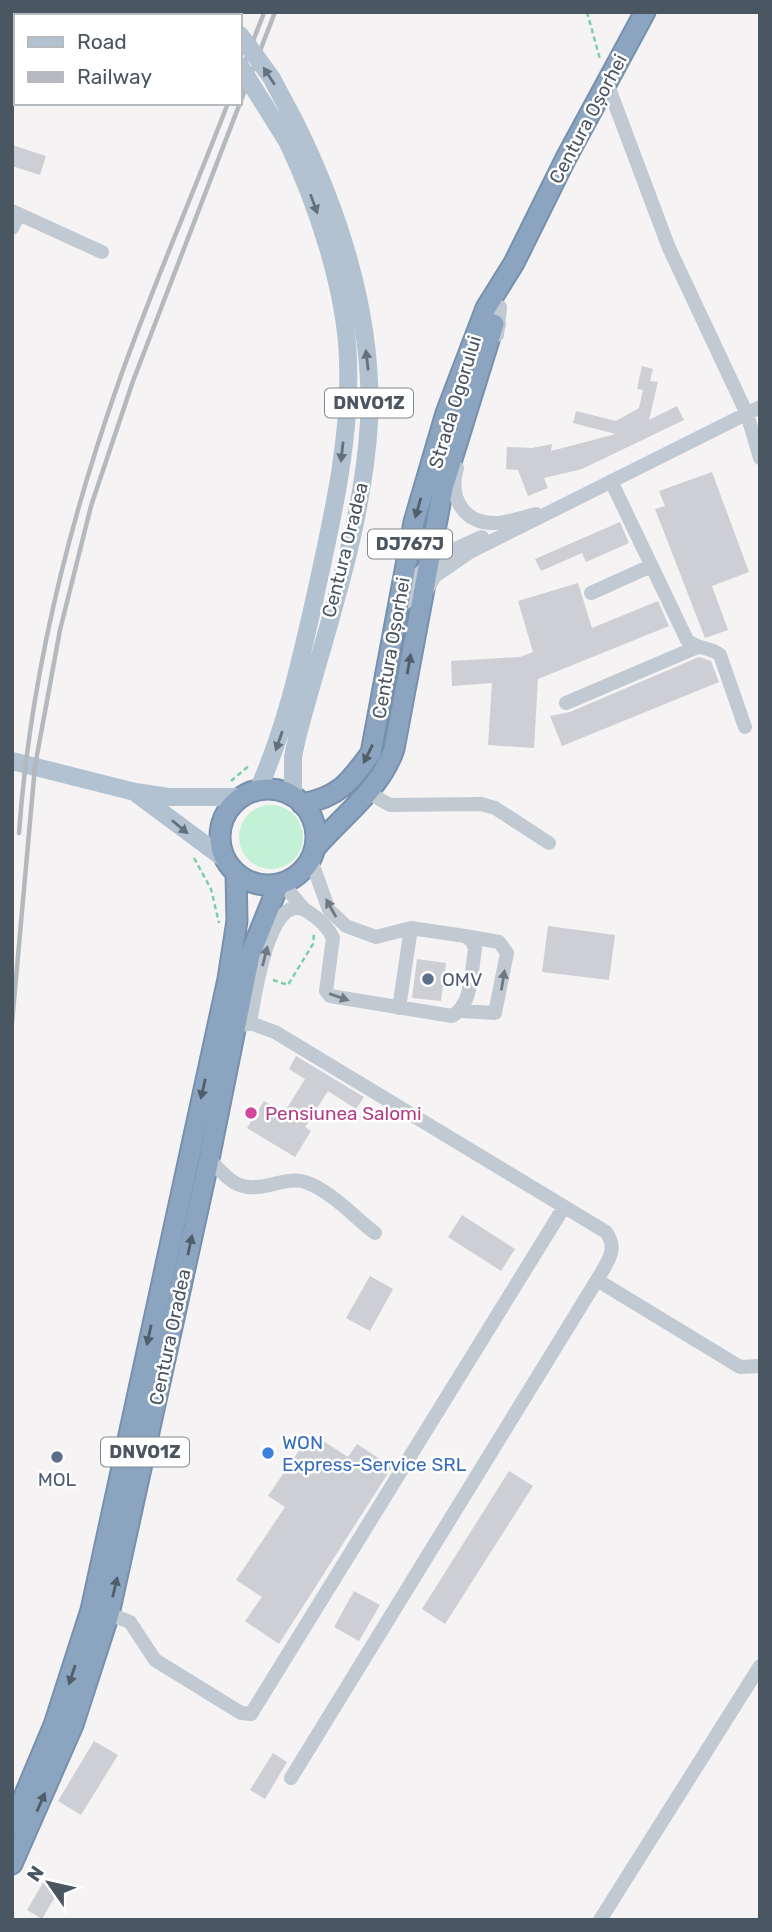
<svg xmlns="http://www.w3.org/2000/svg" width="772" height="1932" font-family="Rubik,sans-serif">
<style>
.green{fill:#c3f1d5}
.building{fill:#cdcfd5}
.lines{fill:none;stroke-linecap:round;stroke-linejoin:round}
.highway-casing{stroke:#7690ad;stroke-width:23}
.path{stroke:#7ad0a6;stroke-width:2.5;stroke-dasharray:5 3.5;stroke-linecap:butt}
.minor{stroke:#c1cad2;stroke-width:14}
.major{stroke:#b3c2d1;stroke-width:18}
.highway{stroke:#8ba5c1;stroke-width:19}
.rail{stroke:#b5b8bd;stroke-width:4.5}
.major-bridge{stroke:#b3c2d1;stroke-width:18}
.oneway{fill:#64717d}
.oneway2{fill:#505e6b}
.oneway3{fill:#6e7983}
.service-dot{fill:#5c6f8a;stroke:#fff;stroke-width:2.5}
.hotel-dot{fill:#d1479c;stroke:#fff;stroke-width:2.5}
.shop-dot{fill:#3f7fe0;stroke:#fff;stroke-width:2.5}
.labels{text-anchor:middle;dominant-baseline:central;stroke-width:5;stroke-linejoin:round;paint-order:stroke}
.shield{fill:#fff;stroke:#808990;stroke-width:2}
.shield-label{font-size:18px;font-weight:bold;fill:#4a5661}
.street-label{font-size:19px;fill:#4a5661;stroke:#fff}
.service-label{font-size:19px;fill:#4e5e75;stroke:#fff;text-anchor:start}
.hotel-label{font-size:19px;fill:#b23c85;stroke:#fff;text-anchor:start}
.shop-label{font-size:19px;fill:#366cbe;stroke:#fff;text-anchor:start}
</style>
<rect width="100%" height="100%" fill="#f5f3f3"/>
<!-- green -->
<path class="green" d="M239 837a32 32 0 1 1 64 0a32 32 0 1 1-64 0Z"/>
<!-- building -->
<path class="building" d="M12,145L46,156L40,175L12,166Z
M642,366L653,369L650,381L658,382L649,420L677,406L684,420L582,469L544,478L548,488L528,496L518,470L506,469L507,447L532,448L552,444L551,451L616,434L573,423L576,411L616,421L639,408L643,390L637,389Z
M712,472L749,572L712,586L728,630L705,638L655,509L665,506L659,491Z
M620,522L629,543L586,562L582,553L541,571L535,559Z
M578,583L592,628L658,601L669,626L538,679L534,748L488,745L492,683L452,686L451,661L520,657L533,652L518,601Z
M699,657L711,661L719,682L562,746L550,716L570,712Z
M548,926L615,935L609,980L542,972Z
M417,959L446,963L441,1001L412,998Z
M296,1056L364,1097L356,1109L328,1091L305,1127L311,1131L295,1157L247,1128L264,1101L284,1113L305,1079L289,1069Z
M462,1215L515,1249L501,1271L448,1237Z
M370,1276L393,1289L370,1331L346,1318Z
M311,1433L348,1457L357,1444L392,1467L279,1644L245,1621L262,1597L236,1580L285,1507L268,1496Z
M509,1471L533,1486L445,1624L422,1609Z
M354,1591L380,1605L359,1641L334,1627Z
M94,1741L118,1755L81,1815L58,1801Z
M273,1753L287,1762L265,1799L250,1790Z
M44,1881L59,1890L42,1919L27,1910Z"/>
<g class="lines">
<!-- highway casing -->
<g class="highway-casing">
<path id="highway" d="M220 837a48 48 0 1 1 96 0a48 48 0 1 1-96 0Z
M302,804C339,797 350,782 371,753L414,522L446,413L486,308L514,263L566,158L645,12
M315,848C343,815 380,790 394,749L443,488L494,324
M12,1825L54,1725L91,1610L228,979L237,921L236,873
M12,1864L73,1725L109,1614L209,1159L250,955L279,884"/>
</g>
<!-- path -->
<path class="path" d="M587,12L600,59
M231,781L250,765
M194,858L211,889L219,923
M273,980L288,985L313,944L314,934"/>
<!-- minor -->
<path class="minor" d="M607,83L669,248L747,414L760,458
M12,211L102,252
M12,228L19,214
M497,335L500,307
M457,468C448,498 464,525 498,523C510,522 524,517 536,514
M611,481L687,640C697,650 709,646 720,655L745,727
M426,591L435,576L470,552L760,407
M591,593L651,566
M406,602C414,563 450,551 482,537
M566,703L695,648
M369,793L390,805L481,804L495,808L549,843
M282,883L304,909
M399,1008L411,928
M462,1011L495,1013L507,953L499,942L465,936
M250,1023C254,1001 269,887 307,911C318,918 328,927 333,938L326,991L330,996L452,1016C473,1005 471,970 475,949L472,941L465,936L411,928L376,937L346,926L329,910L311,860
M236,1027L250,1023L275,1032L606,1232C619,1250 607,1262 597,1280L291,1778
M209,1159C235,1186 241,1193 278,1183C287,1181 297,1179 305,1182C330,1190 354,1217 375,1233
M597,1280L740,1367L760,1366
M109,1614L130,1622L155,1660L241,1713L251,1714L564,1207
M600,1920L760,1666"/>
<!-- major -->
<path class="major" d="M194,12L198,16
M219,12L222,16
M12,761L135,792L169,797H241
M258,790C286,727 300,663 315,597C332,519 351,440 348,360C346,290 317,204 287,141
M137,794L226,860
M293,796V757L297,738C324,634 363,530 369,422C374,317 340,213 294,120"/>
<!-- highway -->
<use href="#highway" class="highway"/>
<!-- rail -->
<path class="rail" d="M240,74L264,13
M19,833C30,680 67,529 118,384C151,290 192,197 228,103
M12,1023L35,766L60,630L91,506L133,381L275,12"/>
<!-- major-bridge -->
<path class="major-bridge" d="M240,35L271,77L294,120
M240,66L287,141"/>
</g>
<!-- one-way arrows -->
<defs><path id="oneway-solid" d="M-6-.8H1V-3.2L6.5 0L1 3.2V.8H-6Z" transform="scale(1.75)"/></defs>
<g class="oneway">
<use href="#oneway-solid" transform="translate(269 76) rotate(-123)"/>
<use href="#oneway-solid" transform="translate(314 204) rotate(70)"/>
<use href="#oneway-solid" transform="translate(367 360) rotate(-97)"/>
<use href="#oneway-solid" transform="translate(342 452) rotate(96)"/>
<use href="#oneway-solid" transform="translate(279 741) rotate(109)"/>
<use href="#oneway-solid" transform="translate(180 827) rotate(40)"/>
</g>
<g class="oneway2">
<use href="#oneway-solid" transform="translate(418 508) rotate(106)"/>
<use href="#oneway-solid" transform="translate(409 664) rotate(-80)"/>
<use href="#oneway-solid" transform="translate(368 754) rotate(116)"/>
<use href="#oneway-solid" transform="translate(203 1089) rotate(103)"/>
<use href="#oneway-solid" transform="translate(190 1245) rotate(-78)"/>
<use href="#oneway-solid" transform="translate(149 1335) rotate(102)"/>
<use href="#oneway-solid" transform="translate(115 1587) rotate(-77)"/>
<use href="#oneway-solid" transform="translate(72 1675) rotate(108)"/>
<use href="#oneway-solid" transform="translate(41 1802) rotate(-67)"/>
</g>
<g class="oneway3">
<use href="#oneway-solid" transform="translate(331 908) rotate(-119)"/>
<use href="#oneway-solid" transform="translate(265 956) rotate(-76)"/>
<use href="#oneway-solid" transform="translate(503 980) rotate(-81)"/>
<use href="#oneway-solid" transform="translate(339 997) rotate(19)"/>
</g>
<!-- markers -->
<g class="service-dot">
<circle cx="428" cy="979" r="7"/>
<circle cx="57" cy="1457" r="7"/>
</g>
<circle class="hotel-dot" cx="251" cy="1113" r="7"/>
<circle class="shop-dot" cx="268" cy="1453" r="7"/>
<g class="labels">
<!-- shield labels -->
<g class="shield">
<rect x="325" y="388.5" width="88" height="29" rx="5"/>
<rect x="368" y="529.5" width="84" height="29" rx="5"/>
<rect x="101" y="1437.5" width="88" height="29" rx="5"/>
</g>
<g class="shield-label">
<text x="369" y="403">DNVO1Z</text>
<text x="410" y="544">DJ767J</text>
<text x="145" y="1452">DNVO1Z</text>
</g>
<!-- street labels -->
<g class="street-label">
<text transform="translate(588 119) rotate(-62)">Centura Oșorhei</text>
<text transform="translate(455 402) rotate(-73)">Strada Ogorului</text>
<text transform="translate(345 550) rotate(-76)">Centura Oradea</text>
<text transform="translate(391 648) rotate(-80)">Centura Oșorhei</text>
<text transform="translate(170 1337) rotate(-78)">Centura Oradea</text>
</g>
<!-- service labels -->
<g class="service-label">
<text x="442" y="979">OMV</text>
<text x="57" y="1479" text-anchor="middle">MOL</text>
</g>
<!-- hotel labels -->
<g class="hotel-label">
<text x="265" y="1113">Pensiunea Salomi</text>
</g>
<!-- shop labels -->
<g class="shop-label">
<text x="282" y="1442">WON<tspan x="282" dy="22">Express-Service SRL</tspan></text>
</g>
</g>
<!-- border -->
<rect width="772" height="1932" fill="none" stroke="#4a5661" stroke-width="28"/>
<!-- legend -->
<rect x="14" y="14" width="228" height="91" fill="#ffffff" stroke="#b7bbc0" stroke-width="2"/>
<rect x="28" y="37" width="35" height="10" fill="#b3c2d1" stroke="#b7bbc0" stroke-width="2"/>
<text x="77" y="49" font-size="21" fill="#4a5661">Road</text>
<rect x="28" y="72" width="35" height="10" fill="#b5b8bd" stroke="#b7bbc0" stroke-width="2"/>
<text x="77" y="84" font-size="21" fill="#4a5661">Railway</text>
<!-- north arrow -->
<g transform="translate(49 1883) rotate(304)" stroke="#ffffff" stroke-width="5" paint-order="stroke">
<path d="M0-5L12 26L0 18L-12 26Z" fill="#4a5661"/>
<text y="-10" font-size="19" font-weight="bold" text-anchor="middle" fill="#4a5661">N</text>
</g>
</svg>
